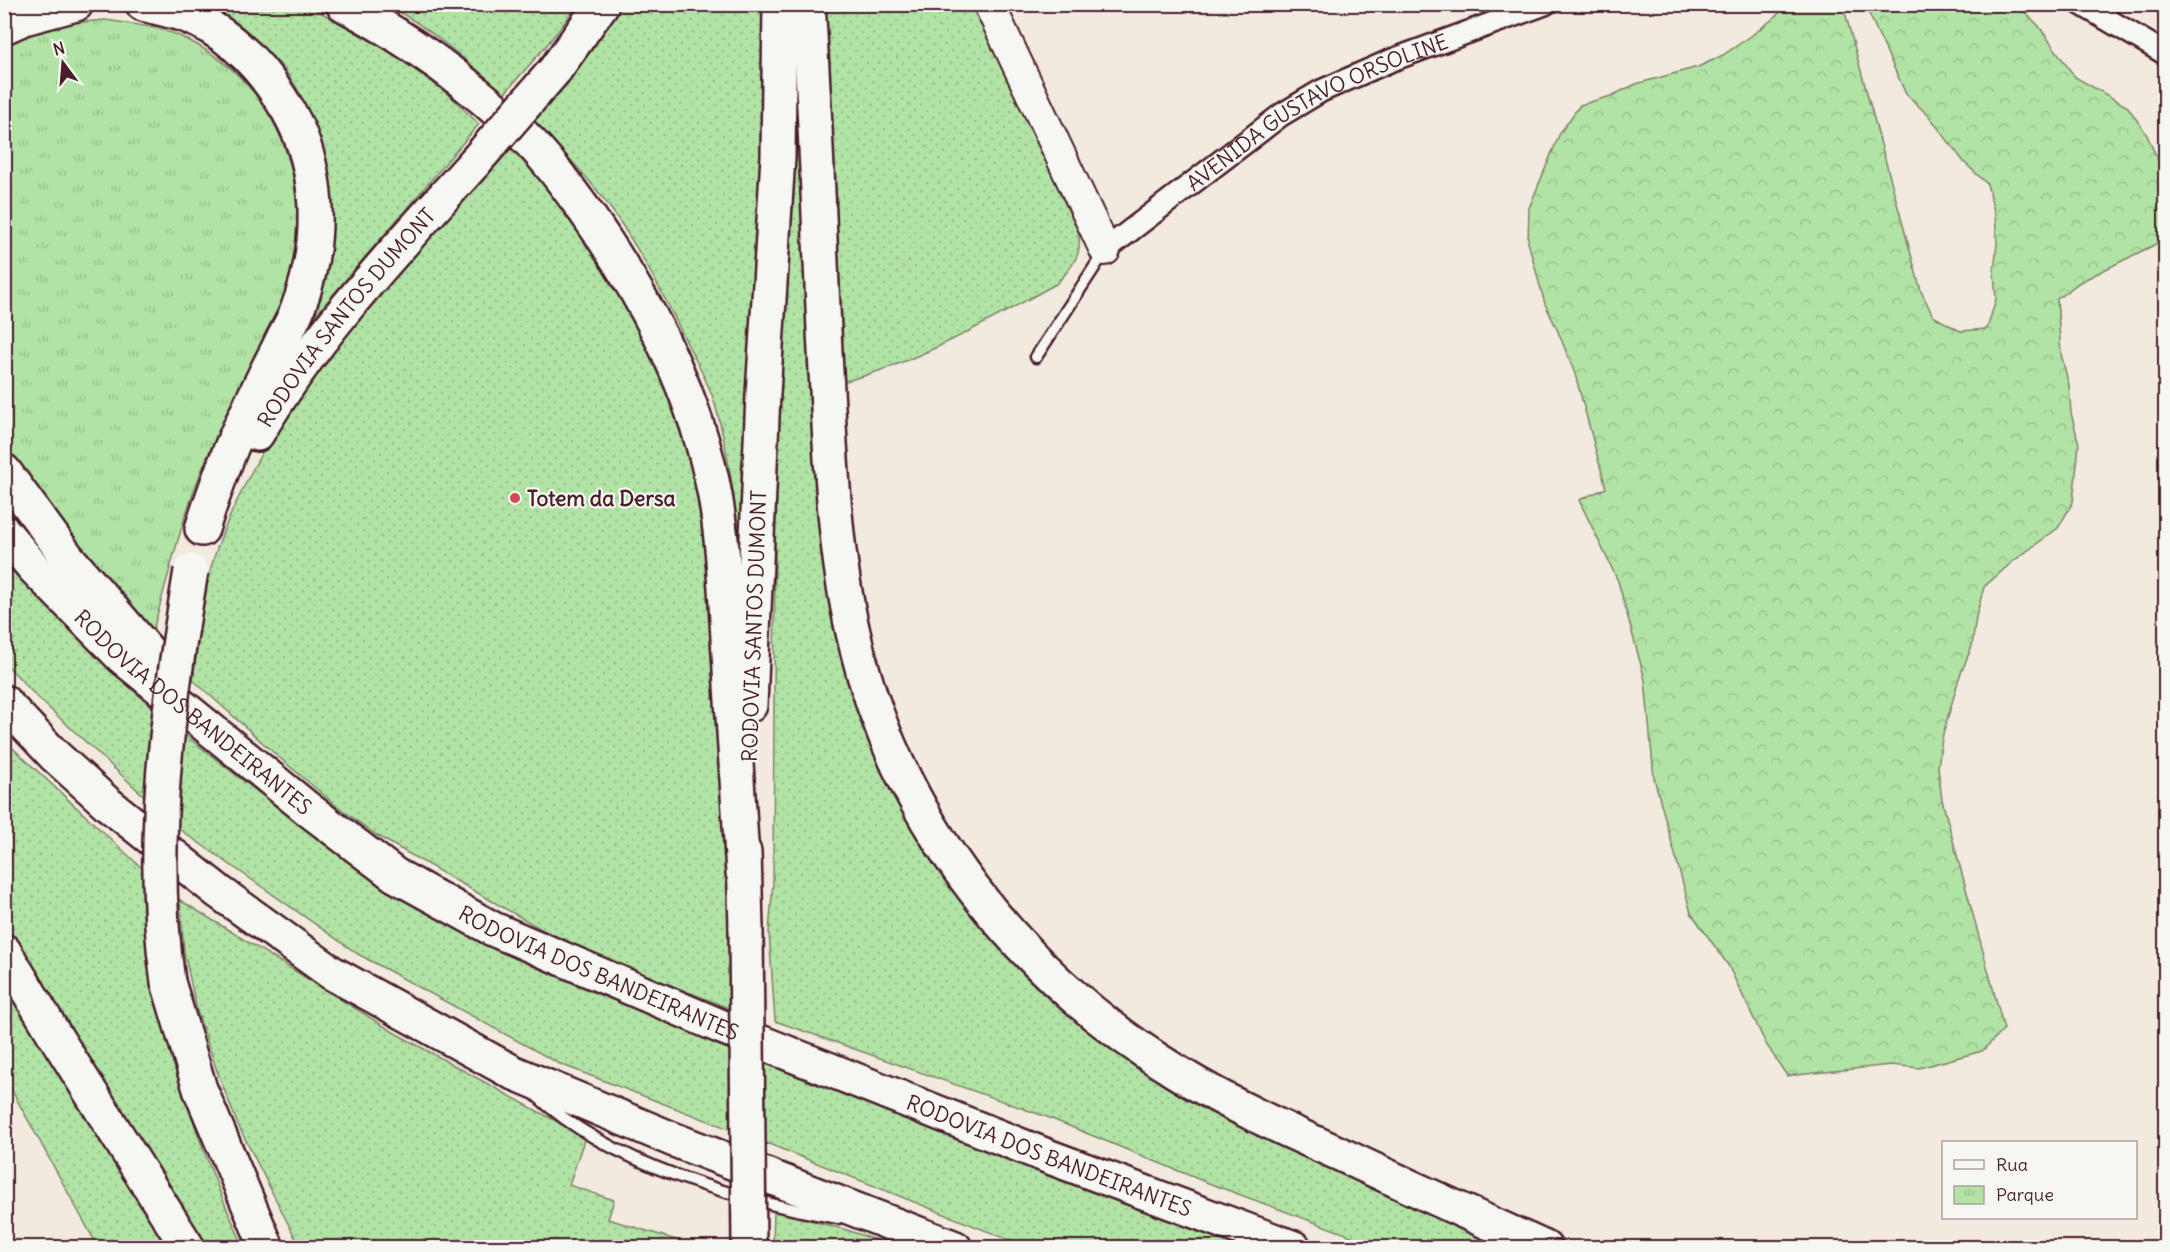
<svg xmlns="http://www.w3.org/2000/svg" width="2170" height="1252" font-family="Delius,sans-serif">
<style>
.grass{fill:url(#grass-dots);stroke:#7d8168;stroke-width:1.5}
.forest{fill:url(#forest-crowns);stroke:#7d8168;stroke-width:1.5}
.park{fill:url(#park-tufts);stroke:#7d8168;stroke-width:1.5}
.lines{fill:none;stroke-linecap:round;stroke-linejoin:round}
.lane-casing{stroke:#4a1f2b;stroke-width:15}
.street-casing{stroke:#4a1f2b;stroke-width:26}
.secondary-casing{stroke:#4a1f2b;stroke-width:34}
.highway-casing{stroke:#4a1f2b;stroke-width:38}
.lane{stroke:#f6f6f2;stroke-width:10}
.street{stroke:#f6f6f2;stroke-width:21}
.secondary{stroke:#f6f6f2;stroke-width:30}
.highway{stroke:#f6f6f2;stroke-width:33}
.highway-bridge-casing{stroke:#4a1f2b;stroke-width:38;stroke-linecap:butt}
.highway-bridge{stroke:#f6f6f2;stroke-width:33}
.poi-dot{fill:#d1495b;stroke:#f6f6f2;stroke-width:2}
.labels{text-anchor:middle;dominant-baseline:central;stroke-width:4.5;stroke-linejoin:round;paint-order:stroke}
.street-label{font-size:21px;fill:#4a1f2b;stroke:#f6f6f2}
.poi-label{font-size:21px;font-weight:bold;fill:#4a1f2b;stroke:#f6f6f2;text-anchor:start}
</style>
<defs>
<pattern id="grass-dots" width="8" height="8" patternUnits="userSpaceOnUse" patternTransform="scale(1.5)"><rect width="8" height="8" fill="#b0e3a4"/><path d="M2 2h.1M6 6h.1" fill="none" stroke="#99c28d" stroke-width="1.8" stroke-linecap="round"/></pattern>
<pattern id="forest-crowns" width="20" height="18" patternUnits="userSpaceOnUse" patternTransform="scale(1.5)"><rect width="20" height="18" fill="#b0e3a4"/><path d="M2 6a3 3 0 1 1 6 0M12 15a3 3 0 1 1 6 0" fill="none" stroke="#99c28d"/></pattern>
<pattern id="park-tufts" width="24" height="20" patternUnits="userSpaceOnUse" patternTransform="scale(1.5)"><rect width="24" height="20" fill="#b0e3a4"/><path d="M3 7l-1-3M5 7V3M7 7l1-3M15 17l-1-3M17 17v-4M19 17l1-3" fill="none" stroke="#99c28d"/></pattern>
</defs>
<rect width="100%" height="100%" fill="#f2eadf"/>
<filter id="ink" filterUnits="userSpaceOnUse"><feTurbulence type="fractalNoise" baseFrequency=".0167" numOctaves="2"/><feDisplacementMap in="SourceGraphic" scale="12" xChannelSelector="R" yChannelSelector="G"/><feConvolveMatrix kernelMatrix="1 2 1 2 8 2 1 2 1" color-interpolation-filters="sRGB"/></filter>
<g filter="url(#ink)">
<!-- grass -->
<path class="grass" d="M195,5H308L385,49L449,95L479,124L300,333C312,308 325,284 329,256C337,208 318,115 289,76C265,43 229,23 195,5Z
M387,5H578L546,46L504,94C467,61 431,28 387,5Z
M616,5H769L745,540L740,544C734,496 728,448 714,401C707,379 695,360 685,339C664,295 641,252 614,213C590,179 561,149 533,120Z
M821,5H976L1072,205C1082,244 1086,254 1056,284C986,322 917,364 838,383Z
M799,50L850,664L1050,991L1509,1247H1381L1203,1181L1047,1117L775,1021L769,932L773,883L775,532L784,312Z
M512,143L596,246L678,406L701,491L716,633L736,1011L600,957L541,929L376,835L333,803L274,753L193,680C198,644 201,607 210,572C219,535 237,500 254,467C320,344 419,245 512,143Z
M4,556L74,633L137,694L190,739L304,828L429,913L510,956L600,995L1254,1247H1027L779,1148L560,1064L358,954L182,831L36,696L5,663Z
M4,740L143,869C145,905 145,943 152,979C157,1010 168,1041 177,1072C196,1132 217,1190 244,1247H202L41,988L5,925Z
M180,900L395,1033L585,1137L569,1185L614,1200L608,1219L699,1247H300L238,1125L217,1071L197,1011L184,952Z
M4,987L170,1247H98L5,1078Z
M774,1211L847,1230L896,1247H773Z"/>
<!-- forest -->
<path class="forest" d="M1788,4L1843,5L1921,291L1933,316L1960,331L1987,329L1996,299L1994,272L1997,243L1995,215L1987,184L1964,162L1929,116L1906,94L1865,5H2017L2038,25L2075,77L2128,107L2147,135L2160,165L2165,184V236L2154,245L2080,282L2057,299L2061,354L2069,385L2071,413L2079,444L2073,502L2058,528L2011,563L1984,587L1976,617L1972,646L1959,678L1942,738L1938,767L1942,800L2004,1029L1982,1051L1919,1068L1891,1065L1787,1076L1766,1044L1728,965L1691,913L1654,778L1645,680L1618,581L1579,500L1606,488L1575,374L1557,329L1545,304L1528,242L1529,208L1560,133L1580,105L1611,96L1636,84L1698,67L1723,55L1751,36L1774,18Z"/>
<!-- park -->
<path class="park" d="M105,20C133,24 163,27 188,40C272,81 312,174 292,265C290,275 289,286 285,295C280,309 272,323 265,336C246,376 225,414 208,455C182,515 168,578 150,641L50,514L5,446V46C37,26 67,23 105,20Z"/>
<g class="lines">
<!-- lane casing -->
<g class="lane-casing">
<path id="lane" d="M1036,357L1105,251
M536,1095C609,1164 741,1201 838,1218"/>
</g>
<!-- street casing -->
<g class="street-casing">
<g id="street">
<path d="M2081,4L2166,54"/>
<path id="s1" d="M1105,250L1281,115L1321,91L1392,60L1545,4"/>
</g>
</g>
<!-- secondary casing -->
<g class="secondary-casing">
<path id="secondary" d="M989,4L1105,250"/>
</g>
<!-- highway casing -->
<g class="highway-casing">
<g id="highway">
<path d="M143,4C158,8 173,11 187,16C228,32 258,63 281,99C322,160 324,240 298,308C293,322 284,335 278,349C265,373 254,398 242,423C226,457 214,492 202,529"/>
<path d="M343,4C409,39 471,84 524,136C547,158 566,185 585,211C642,292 689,379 711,476C724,534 725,595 729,654C733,727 738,800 743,873"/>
<path d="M808,4C817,133 820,261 827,390C832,476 835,561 856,645C899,823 1020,976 1175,1071C1228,1104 1284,1129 1340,1154C1408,1186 1476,1217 1545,1248"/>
<path d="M4,27L24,18L76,4"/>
<path d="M555,70L602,4"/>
<path id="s2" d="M257,434C316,333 398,248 475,162"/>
<path d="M4,471L67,557L172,679"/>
<path id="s3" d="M4,532L34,568L122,657L308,809L395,875L493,929L722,1027L1047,1156L1294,1248"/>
<path d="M4,702L54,755L108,804L219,892L332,973L512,1072L672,1139L955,1248"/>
<path d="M750,705L763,394L778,157L780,4"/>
<path d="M744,852L746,929"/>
<path d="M4,951L54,1034L188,1248"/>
<path d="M168,982L200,1089L267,1248"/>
</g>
</g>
<!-- lane -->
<use href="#lane" class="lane"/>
<!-- street -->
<use href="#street" class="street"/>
<!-- secondary -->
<use href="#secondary" class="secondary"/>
<!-- highway -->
<use href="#highway" class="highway"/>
<!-- highway-bridge casing -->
<g class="highway-bridge-casing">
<path id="highway-bridge" d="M475,162L555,70
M746,929L749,1248
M168,982C148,844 168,707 191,571"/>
</g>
<!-- highway-bridge -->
<use href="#highway-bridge" class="highway-bridge"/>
</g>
</g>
<!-- markers -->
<circle class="poi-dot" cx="515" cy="498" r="6"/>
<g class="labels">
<!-- street labels -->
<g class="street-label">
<text stroke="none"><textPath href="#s1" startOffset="255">AVENIDA GUSTAVO ORSOLINE</textPath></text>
<text stroke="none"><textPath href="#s2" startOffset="147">RODOVIA SANTOS DUMONT</textPath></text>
<text transform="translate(754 626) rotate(-88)">RODOVIA SANTOS DUMONT</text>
<text stroke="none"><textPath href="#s3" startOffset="262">RODOVIA DOS BANDEIRANTES</textPath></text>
<text stroke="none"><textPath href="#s3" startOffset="748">RODOVIA DOS BANDEIRANTES</textPath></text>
<text stroke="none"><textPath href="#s3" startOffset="1234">RODOVIA DOS BANDEIRANTES</textPath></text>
</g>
<!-- poi labels -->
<g class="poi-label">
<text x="527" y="498">Totem da Dersa</text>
</g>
</g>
<!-- margin -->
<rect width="2170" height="1252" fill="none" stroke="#f6f6f2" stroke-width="24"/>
<rect x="12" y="12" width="2146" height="1228" fill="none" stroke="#4a1f2b" stroke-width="2" filter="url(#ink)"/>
<!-- legend -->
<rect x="1942" y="1141" width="195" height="78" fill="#f6f6f2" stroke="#b1a0a2" stroke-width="1.5"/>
<rect x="1954" y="1160" width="30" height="9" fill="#f6f6f2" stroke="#b1a0a2" stroke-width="1.5"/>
<text x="1996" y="1171" font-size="18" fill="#4a1f2b">Rua</text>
<rect x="1954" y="1186" width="30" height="18" fill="url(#park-tufts)" stroke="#b1a0a2" stroke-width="1.5"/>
<text x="1996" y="1201" font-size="18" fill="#4a1f2b">Parque</text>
<!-- north arrow -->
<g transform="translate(63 63) rotate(344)" stroke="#f6f6f2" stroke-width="4.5" paint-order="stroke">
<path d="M0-4.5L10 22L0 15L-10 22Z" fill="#4a1f2b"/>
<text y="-9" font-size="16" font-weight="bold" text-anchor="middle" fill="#4a1f2b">N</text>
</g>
</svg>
